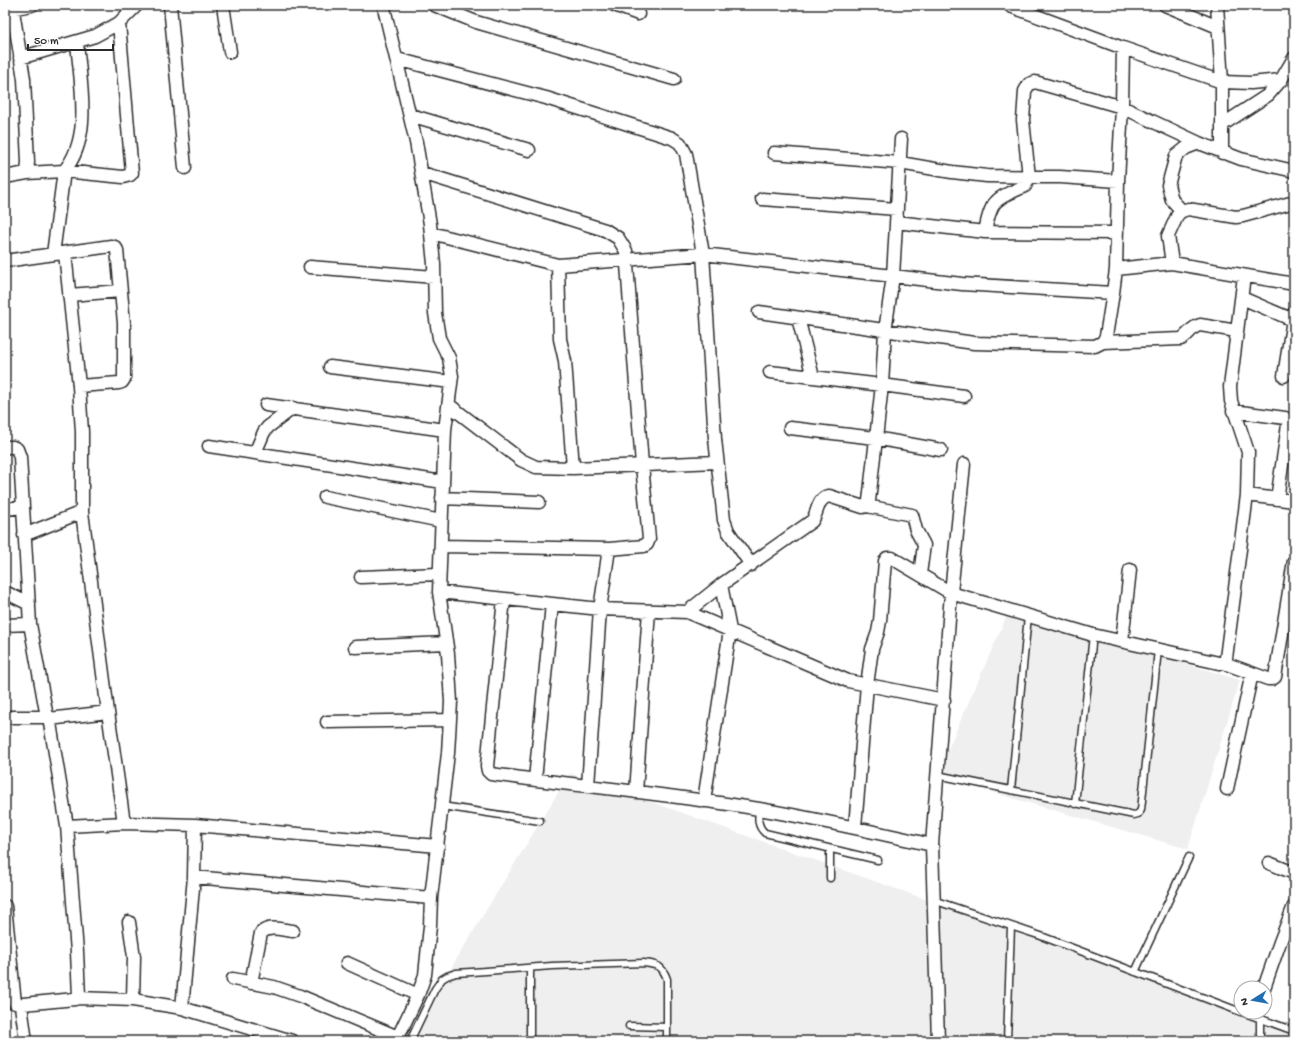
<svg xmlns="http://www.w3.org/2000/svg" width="1299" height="1046" font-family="'Gochi Hand',sans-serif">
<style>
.built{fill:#efefef}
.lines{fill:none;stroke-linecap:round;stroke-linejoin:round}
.service-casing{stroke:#2b2b2b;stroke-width:9}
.minor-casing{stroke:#2b2b2b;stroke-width:15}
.service{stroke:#fff;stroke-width:6}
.minor{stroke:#fff;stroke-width:12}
</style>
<rect width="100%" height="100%" fill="#fff"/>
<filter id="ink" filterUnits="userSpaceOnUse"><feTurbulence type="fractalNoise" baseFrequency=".025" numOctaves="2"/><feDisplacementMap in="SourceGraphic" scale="8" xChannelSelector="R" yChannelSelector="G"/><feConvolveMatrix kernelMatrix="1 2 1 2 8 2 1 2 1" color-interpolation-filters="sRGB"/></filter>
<g filter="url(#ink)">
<!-- built -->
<path class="built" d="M1009,611L1240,680L1188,849L936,776Z
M570,773L1294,1030V1041H415L454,963Z"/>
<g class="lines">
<!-- service casing -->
<g class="service-casing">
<path id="service" d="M937,775L1134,815L1138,814L1141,810L1158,650
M1011,790L1028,616
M1075,804L1093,635
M442,806L540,821
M759,809C758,819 757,826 765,833L878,860
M830,849V878
M933,900L1041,936L1241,1012
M530,968V1041
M1135,972L1189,857
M1242,1012L1294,1031
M1260,1018V1041
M629,1026L667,1027
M410,1041L435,989L442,979L447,976L456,973L486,971L552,966L644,963C657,965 662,965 667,979V1041
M1007,1041L1011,926"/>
</g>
<!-- minor casing -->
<g class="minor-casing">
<path id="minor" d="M170,5L185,168
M223,5L230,52
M384,5V8L416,142L430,224L434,264L435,313L439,338L449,358L452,376L445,430L439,592L448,654L451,702L448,753L431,898L430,926L425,975L418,995L396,1041
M434,5L476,22L674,79
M614,5L638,14
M1165,5L1218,27
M1217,5L1222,82V153
M1010,6L1123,48L1222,82L1251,83L1281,80
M5,10L32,5
M20,58L95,36L119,23L137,5
M397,59L546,98L672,138L680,143L686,154L703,254L715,439L724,520L728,531L751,565
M410,115L529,150
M1222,125L1268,95L1281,80L1294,58
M774,153L900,163L952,172L987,176L1060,177L1118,181
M27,173L64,171L123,177L130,175L132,173L119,23
M422,173L605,230L618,238L626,251L642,465L649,539L647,544L644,546L609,549L600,609L588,786
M5,177L27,173L28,162L24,79L12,5
M762,199L897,209
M1182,211L1172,200L1168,185L1176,156L1186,148L1199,143
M896,222L985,232L1117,233
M985,232C991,198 996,199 1025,186L1029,177L1023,120L1025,91L1029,84L1035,82L1122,107L1199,143L1241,159L1294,171
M431,233L558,265L703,254L962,284L1113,293
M65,253L79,386L82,432V512L108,712L124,823
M53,254L64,171C93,137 80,83 77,42
M5,261L111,246L115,247L117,250L124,323V379L122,382L119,383L79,386
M1172,263L1168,236L1178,214L1182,211L1188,209L1236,217L1243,216L1294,202
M558,265L560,339L565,361L573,468
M310,267L434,277
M1116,269L1172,263L1294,284
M69,295L121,291
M1242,298L1293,320
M759,312L974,343L1095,346L1103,342L1106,336L1113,293L1116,269L1118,181L1122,107L1123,48
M798,318L813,377
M1103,342L1181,339C1189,335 1191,327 1200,325L1237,331
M330,367L451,382
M770,372L882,385L964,396
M1284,376L1294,313
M266,405L445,430
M449,405L521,460L536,467L573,468L717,462
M1233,411L1285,418L1288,421V425L1277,499
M790,428L875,438L941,450
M209,446L443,482
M5,447H13L17,449L20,457L30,624L47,717
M255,453L264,432L268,427L293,408
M1247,495L1294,501
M325,497L441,521
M442,498L539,502
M867,506L912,515L916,530L924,545L920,574
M5,509L23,507
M24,535L82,512
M441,546L609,549
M361,577L439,574
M5,592L29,604
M439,592L600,609L687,612L848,681L944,700
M504,599L487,766L488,771L491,774C580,786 670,794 759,809C817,819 875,832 932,845
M687,612L721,585L812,521C818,513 817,498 829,496L863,507L867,506L869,501L882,385L885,331L893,276L901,139
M5,625L30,624
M1122,641L1130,570
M355,647L446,643
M1224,663L1268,679H1272L1275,677L1294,561
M5,717H49L67,826L124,823L195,825L438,846
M49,719L108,712
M327,722L450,720
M535,780L552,604
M1227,789L1252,673
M636,792L649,611
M704,801L730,630L721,585
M855,827L867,685L872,649L878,632L880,621L885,561L887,558H892L951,593L1093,635L1219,663H1224L1226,658L1247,495L1248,452L1231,401L1230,387L1244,276
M1269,863L1294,873
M194,877L431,898
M5,906L15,1003
M129,922L134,957L133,1000
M347,963L418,995
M233,979L274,987L300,996L398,1037
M251,983L261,933C269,925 282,930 293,931
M1264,988L1280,942L1294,906
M78,998L133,1000L182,1008L292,1041
M182,1008L194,877L195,825
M26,1041L21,1006L23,1004L75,999L78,998L79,996L77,952L67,826
M938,1041L932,845L951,593L964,464"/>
</g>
<!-- service -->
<use href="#service" class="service"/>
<!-- minor -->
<use href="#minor" class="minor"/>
</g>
</g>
<!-- margin -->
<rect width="1299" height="1046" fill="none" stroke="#fff" stroke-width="20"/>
<rect x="10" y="10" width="1279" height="1026" fill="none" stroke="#2b2b2b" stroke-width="1.5" filter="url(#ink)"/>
<!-- north arrow -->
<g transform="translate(1253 1000) rotate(259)"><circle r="19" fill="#ffffff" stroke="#aaaaaa"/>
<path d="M0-3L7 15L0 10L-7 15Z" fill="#1f6fb2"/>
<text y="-6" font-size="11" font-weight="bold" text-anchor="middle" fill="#2b2b2b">N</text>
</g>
<!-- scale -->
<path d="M28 44v6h85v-6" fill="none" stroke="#2b2b2b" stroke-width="2"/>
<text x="34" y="44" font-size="12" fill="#2b2b2b" stroke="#ffffff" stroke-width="3" paint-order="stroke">50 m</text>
</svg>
